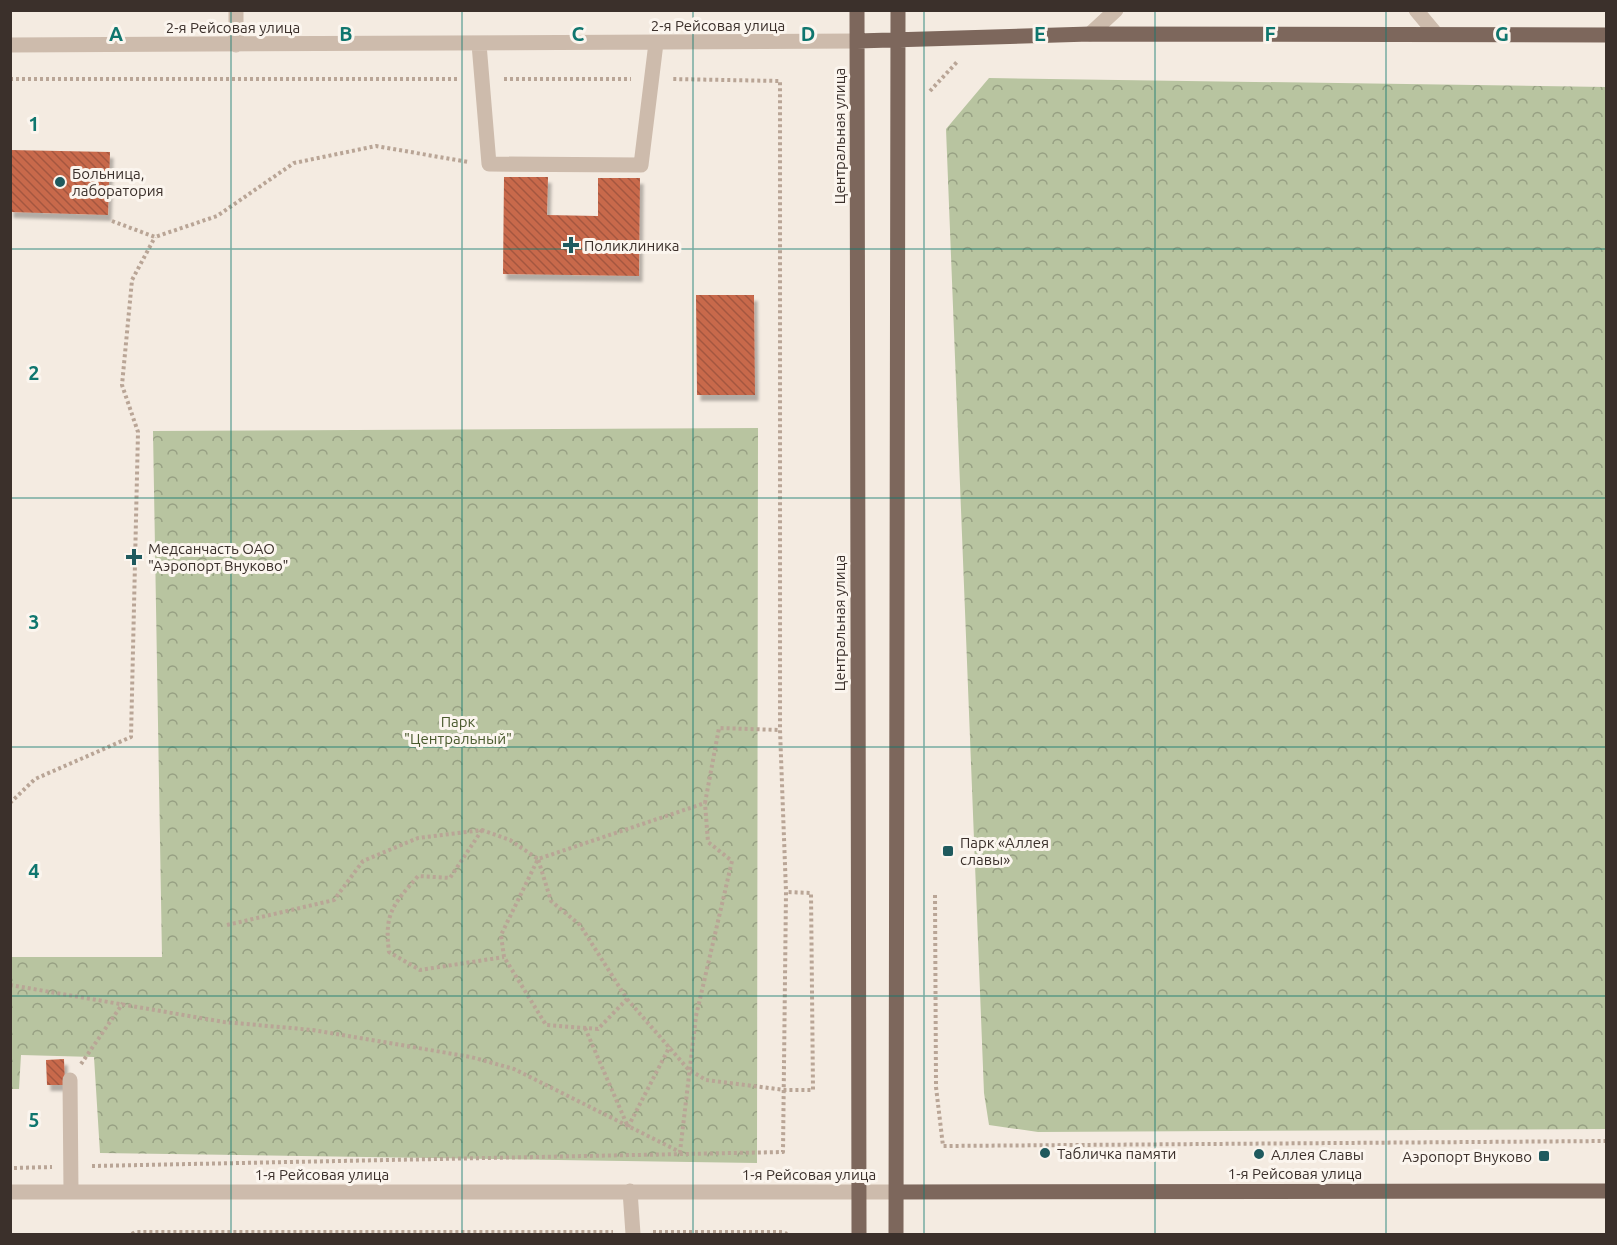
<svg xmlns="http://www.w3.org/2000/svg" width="1617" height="1245" font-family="Ubuntu,sans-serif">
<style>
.forest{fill:url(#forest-crowns)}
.building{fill:url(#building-back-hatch);filter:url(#shadow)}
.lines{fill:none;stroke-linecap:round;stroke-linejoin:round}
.path{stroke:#b9a596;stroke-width:4;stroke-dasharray:3 3;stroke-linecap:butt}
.minor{stroke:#cdbbac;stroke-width:15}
.major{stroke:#7d675c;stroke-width:15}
.grid{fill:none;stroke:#0f766e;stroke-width:1.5;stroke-opacity:0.55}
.poi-dot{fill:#1f5a5e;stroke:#fbf5ee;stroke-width:2}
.labels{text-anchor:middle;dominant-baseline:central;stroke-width:6;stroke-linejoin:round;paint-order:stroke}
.street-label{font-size:15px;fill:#3b302b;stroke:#fbf5ee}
.poi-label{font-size:15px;fill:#3b302b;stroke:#fbf5ee;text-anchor:start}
.park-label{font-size:15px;fill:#4a5a2e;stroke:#fbf5ee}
.grid-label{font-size:20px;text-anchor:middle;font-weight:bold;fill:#0f766e;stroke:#fbf5ee;stroke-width:6;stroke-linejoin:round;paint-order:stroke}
</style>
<defs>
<pattern id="forest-crowns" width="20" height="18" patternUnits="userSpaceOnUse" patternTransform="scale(1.5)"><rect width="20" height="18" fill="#b8c4a0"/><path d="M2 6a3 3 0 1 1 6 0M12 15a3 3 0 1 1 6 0" fill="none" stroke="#97a083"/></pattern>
<pattern id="building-back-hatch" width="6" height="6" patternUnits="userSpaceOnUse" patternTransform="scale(1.5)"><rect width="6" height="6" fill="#c8694b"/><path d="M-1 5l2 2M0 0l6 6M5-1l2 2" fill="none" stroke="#a4573f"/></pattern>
<filter id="shadow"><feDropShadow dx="3.5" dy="6" stdDeviation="1.5" flood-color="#0004"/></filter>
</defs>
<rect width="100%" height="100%" fill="#f4ebe1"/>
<!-- forest -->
<path class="forest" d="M989,78L1606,87V1129L1038,1132L989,1125L984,1093L946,129Z
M758,428L757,1163L100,1153L94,1057L21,1055L19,1089H11V957H162L153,431Z"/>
<!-- building -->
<path class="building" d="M10,150L110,152L108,215L10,212Z
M504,177H548L547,215L598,216V178H640L639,276L503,274Z
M696,295H754L755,395H697Z
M64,1059L65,1085H47L46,1060Z"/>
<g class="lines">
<!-- path -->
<path class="path" d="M10,79H460
M504,79H631
M930,91L957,62
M112,221L155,237L217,216L294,163L376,146L468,162
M10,803L35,779L131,737L138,432L122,385L132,280L155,237
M482,830L450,878L418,876C393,905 384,913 389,952L420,970L504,957
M935,895L936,1087L943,1146L1606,1141
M227,925L334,900L363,861L418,838L482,830L510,840L538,859L501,935L504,957L546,1025L598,1029L627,999L580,925L551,901L538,859L705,803L719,728L780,730
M10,985L224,1022L313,1030L471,1057L514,1069L680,1152L696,1016L732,861L708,842L705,803
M627,999L688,1069L706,1080L785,1090H813L811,893L786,892
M585,1028L628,1127L670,1046
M81,1064L123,1003
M92,1166L783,1152L786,892L780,730V81L672,79
M14,1168L52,1167
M653,1232H783L787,1234
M132,1234L135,1232H613"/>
<!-- minor -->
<path class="minor" d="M1416,10L1436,34
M1090,34L1116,10
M479,44L489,164L641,165L656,43
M10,45L857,41
M236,45V10
M70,1080L71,1192
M630,1191L633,1234
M10,1192H896"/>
<!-- major -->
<path class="major" d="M857,10L859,1234
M857,41L1090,34L1606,35
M896,1192L1606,1191
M896,1234L898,10"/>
</g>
<!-- grid -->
<path class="grid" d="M231,10V1234M462,10V1234M693,10V1234M924,10V1234M1155,10V1234M1386,10V1234M10,249H1606M10,498H1606M10,747H1606M10,996H1606"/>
<!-- markers -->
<g class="poi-dot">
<circle cx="60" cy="182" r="6"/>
<path d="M568 236h6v6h6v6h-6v6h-6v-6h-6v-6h6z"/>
<path d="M131 548h6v6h6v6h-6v6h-6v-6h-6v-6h6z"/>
<rect x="942" y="845" width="12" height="12" rx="3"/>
<circle cx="1045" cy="1153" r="6"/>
<circle cx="1259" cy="1154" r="6"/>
<rect x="1538" y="1150" width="12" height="12" rx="3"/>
</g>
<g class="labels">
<!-- street labels -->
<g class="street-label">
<text x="718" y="25">2-я Рейсовая улица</text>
<text x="233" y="27">2-я Рейсовая улица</text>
<text transform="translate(839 136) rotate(-90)">Центральная улица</text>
<text transform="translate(839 623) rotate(-90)">Центральная улица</text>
<text x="1295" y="1173">1-я Рейсовая улица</text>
<text x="322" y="1174">1-я Рейсовая улица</text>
<text x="809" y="1174">1-я Рейсовая улица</text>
</g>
<!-- poi labels -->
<g class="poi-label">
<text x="72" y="173">Больница,<tspan x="72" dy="17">лаборатория</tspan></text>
<text x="584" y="245">Поликлиника</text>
<text x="148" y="548">Медсанчасть ОАО<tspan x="148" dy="17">"Аэропорт Внуково"</tspan></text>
<text x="960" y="842">Парк «Аллея<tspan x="960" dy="17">славы»</tspan></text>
<text x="1057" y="1153">Табличка памяти</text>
<text x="1271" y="1154">Аллея Славы</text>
<text x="1532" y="1156" text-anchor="end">Аэропорт Внуково</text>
</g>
<!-- park labels -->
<g class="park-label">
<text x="458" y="721">Парк<tspan x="458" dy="17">"Центральный"</tspan></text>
</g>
</g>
<g class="grid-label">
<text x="116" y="41">A</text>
<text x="346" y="41">B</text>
<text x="578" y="41">C</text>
<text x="808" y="41">D</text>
<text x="1040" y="41">E</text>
<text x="1270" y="41">F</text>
<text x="1502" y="41">G</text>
<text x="34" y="131">1</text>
<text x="34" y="380">2</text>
<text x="34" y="629">3</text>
<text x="34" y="878">4</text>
<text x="34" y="1127">5</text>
</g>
<!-- border -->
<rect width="1617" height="1245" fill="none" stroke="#3b302b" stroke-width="24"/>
</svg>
